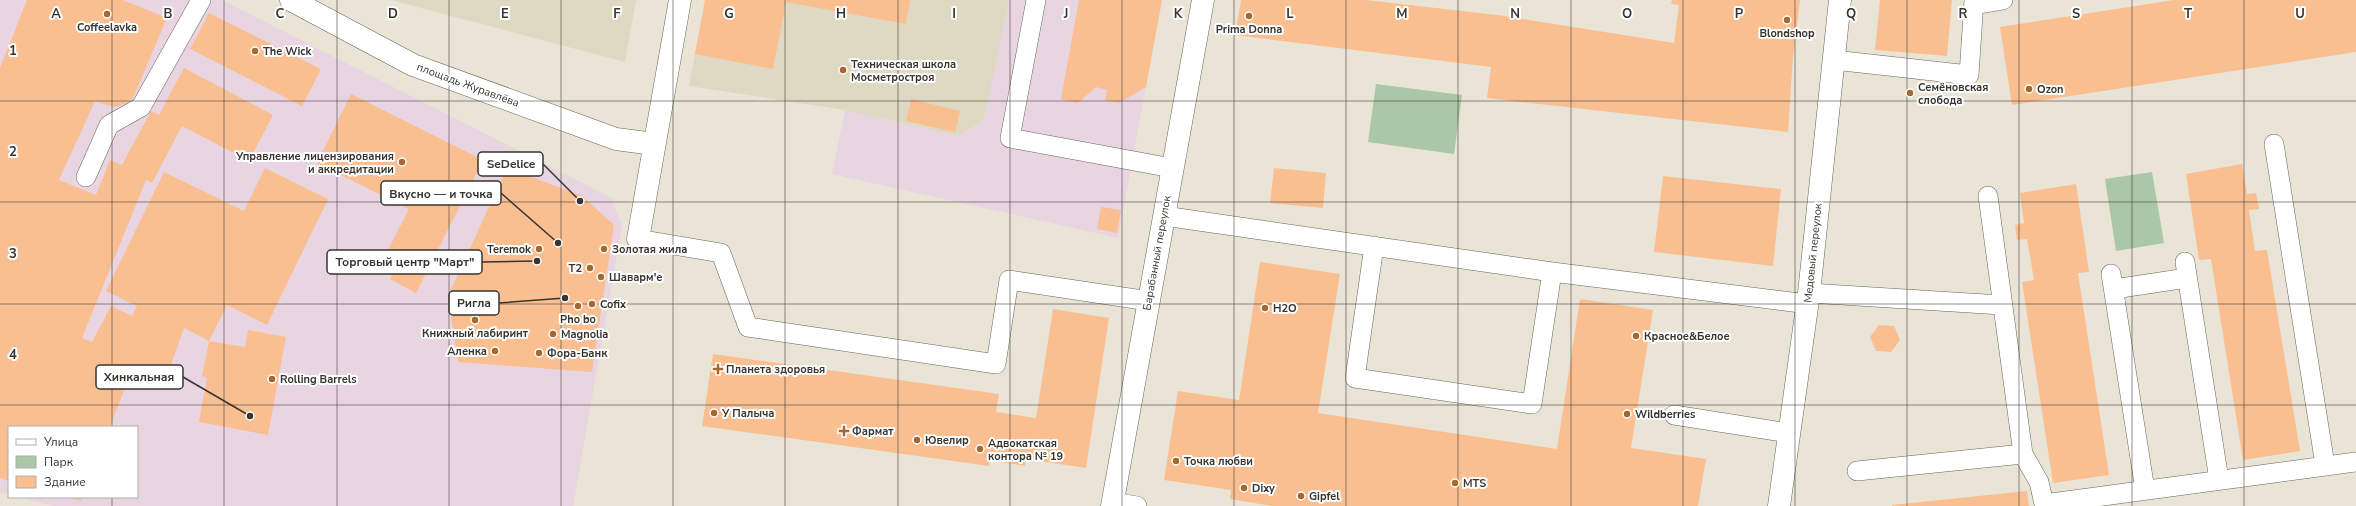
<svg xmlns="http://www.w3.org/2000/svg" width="2356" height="506" font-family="'Nunito Sans',sans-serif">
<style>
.commercial{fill:#e9d4e1}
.built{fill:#dfd8c3}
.green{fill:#aac7a7}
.building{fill:#f9bf91}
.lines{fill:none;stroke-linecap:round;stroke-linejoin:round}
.service-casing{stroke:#686458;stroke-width:20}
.minor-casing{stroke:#686458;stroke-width:23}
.service{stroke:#fff;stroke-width:19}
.minor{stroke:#fff;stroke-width:22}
.grid{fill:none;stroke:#37352f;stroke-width:1;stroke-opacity:0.55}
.poi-dot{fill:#a76830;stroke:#fff;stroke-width:1.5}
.labels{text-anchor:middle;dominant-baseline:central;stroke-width:4;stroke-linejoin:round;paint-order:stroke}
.poi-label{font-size:11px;font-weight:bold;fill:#37352f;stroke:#fff;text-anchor:start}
.street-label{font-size:11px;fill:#37352f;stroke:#fff}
.grid-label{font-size:13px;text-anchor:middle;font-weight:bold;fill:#37352f;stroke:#fff;stroke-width:4;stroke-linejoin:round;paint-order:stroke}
.leader{fill:none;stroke:#37352f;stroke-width:1.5}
.callout-dot{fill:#37352f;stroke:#fff;stroke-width:1.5}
.callout{fill:#fff;stroke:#37352f;stroke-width:1.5}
.callout-label{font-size:12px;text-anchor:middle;font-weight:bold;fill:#37352f}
</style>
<rect width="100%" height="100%" fill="#e9e4d6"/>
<!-- commercial -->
<path class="commercial" d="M0,0H222L612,198L622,227L573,506H54L19,497H137V427H9V494L0,492Z
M1009,0H1162L1118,238L832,174L845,110L958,136L984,120Z"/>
<!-- built -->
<path class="built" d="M391,0H636L625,62Z
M705,0H1009L984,120L958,136L845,110L689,86Z"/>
<!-- green -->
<path class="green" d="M1376,84L1462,95L1454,154L1368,142Z
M2152,172L2164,243L2116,251L2105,179Z"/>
<!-- building -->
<path class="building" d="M27,0H123L167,18L133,98L125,104L114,107L95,101L59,180L96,195L110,160L122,165L151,111L159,115L184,68L273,115L249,161L182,126L152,183L146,180L82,338L92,342L111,306L132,316L137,306L106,291L164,172L244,211L265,168L328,199L267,325L227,305L209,341L184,328L168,373L129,377L110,427H9V481L0,478V68Z
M705,0H910L906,24L786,2L773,69L695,54Z
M1079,0H1162L1146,87L1119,103L1105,100L1107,90L1096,87L1078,103L1061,99Z
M1241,0H1366L1497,15L1674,43L1679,5L1671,4L1672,0H1800L1793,57L1788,132L1487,98L1491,67L1235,35Z
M1880,0H1952L1947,56L1875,50Z
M2174,0H2356V52L2012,105L2000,27Z
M209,13L321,69L302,106L190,49Z
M351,94L483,160L416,293L390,279L397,265L384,258L409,209L317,163Z
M911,99L960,111L955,132L906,121Z
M2242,164L2247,194L2256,193L2259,209L2249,210L2255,251L2267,250L2300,451L2243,460L2211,259L2199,260L2186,174Z
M507,168L582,196L614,225L592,372L458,362L448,296Z
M1274,168L1326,173L1323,208L1270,203Z
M1663,176L1781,189L1773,266L1654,252Z
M2076,184L2089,272L2078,273L2109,475L2053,483L2022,282L2034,280L2027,239L2017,240L2015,225L2024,223L2020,193Z
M1101,207L1121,210L1117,233L1097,229Z
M1260,262L1340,274L1318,413L1557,449L1580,299L1653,310L1631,448L1706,459L1698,506H1272L1230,499L1231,490L1164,480L1178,391L1239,400Z
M1053,309L1109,318L1086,468L1026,459L1025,466L989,460V466L702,426L713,354L999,394L996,412L1036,418Z
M1879,325L1894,326L1900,340L1891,352L1876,351L1870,337Z
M248,330L286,337L268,435L199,422L207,378L202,376L209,341L245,347Z
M2027,491L2029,506H1892V505Z
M68,497H83L81,501Z"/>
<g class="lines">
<!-- service casing -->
<g class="service-casing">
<path id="service" d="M1036,0L1010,138L1172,168
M1974,5L2003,0
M1834,60L1969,75L1974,0
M2274,144L2325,465
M86,177L109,125L141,107L201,0
M1988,196L2023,454L2039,482L2044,504L2356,462
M1164,216L1552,272L1808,304
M638,239L721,253L748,327L996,364L1009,280L1149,301
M1374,246L1355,378L1532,404L1552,272
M2185,262L2219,480
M2111,274L2145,490
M2114,289L2187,278
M1809,293L2002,305
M1674,415L1789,433
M1857,471L2023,454
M1112,502L1137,506"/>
</g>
<!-- minor casing -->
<g class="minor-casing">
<path id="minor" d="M291,0L413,65L616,139L654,144
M638,239L680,0
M1112,506L1203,0
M1779,506L1809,293L1840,0"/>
</g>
<!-- service -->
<use href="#service" class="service"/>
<!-- minor -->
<use href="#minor" class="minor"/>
</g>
<!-- grid -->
<path class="grid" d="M112,0V427M224,0V506M337,0V506M449,0V506M561,0V506M673,0V506M785,0V506M898,0V506M1010,0V506M1122,0V506M1234,0V506M1346,0V506M1458,0V506M1571,0V506M1683,0V506M1795,0V506M1907,0V506M2019,0V506M2132,0V506M2244,0V506M0,101H2356M0,202H2356M0,304H2356M0,405H2356M112,497V506"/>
<!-- markers -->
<g class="poi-dot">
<circle cx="107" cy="14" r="4"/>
<circle cx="1249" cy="16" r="4"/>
<circle cx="1787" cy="20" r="4"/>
<circle cx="255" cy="51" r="4"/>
<circle cx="843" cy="70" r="4"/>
<circle cx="2029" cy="89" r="4"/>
<circle cx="1910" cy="93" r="4"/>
<circle cx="402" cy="162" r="4"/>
<circle cx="539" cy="249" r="4"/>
<circle cx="604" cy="249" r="4"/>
<circle cx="590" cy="268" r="4"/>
<circle cx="601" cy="277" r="4"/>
<circle cx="592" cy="304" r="4"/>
<circle cx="578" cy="306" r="4"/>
<circle cx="1265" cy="308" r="4"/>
<circle cx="475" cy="320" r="4"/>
<circle cx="553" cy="334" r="4"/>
<circle cx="1636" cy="336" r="4"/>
<circle cx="495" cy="351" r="4"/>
<circle cx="539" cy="353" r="4"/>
<path d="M716 363h4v4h4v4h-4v4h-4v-4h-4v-4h4z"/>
<circle cx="272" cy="379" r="4"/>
<circle cx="714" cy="413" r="4"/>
<circle cx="1627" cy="414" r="4"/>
<path d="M842 425h4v4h4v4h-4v4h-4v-4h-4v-4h4z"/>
<circle cx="917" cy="440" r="4"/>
<circle cx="980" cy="449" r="4"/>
<circle cx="1176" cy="461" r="4"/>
<circle cx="1455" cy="483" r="4"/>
<circle cx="1244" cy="488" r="4"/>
<circle cx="1301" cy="496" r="4"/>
</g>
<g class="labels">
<!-- poi labels -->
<g class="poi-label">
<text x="107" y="27" text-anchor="middle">Coffeelavka</text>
<text x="1249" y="29" text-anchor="middle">Prima Donna</text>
<text x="1787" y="33" text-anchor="middle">Blondshop</text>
<text x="263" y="51">The Wick</text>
<text x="851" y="64">Техническая школа<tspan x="851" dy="13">Мосметростроя</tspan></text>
<text x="1918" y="87">Семёновская<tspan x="1918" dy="13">слобода</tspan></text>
<text x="2037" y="89">Ozon</text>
<text x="394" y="156" text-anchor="end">Управление лицензирования<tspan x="394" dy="13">и аккредитации</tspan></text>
<text x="531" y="249" text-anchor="end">Teremok</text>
<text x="612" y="249">Золотая жила</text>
<text x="582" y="268" text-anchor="end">T2</text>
<text x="609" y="277">Шаварм'е</text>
<text x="600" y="304">Cofix</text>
<text x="1273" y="308">H2O</text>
<text x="578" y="319" text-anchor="middle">Pho bo</text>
<text x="475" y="333" text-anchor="middle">Книжный лабиринт</text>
<text x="561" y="334">Magnolia</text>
<text x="1644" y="336">Красное&amp;Белое</text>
<text x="487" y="351" text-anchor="end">Аленка</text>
<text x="547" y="353">Фора-Банк</text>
<text x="726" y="369">Планета здоровья</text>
<text x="280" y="379">Rolling Barrels</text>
<text x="722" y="413">У Палыча</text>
<text x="1635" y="414">Wildberries</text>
<text x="852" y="431">Фармат</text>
<text x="925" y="440">Ювелир</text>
<text x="988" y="443">Адвокатская<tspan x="988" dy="13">контора № 19</tspan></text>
<text x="1184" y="461">Точка любви</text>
<text x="1463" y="483">MTS</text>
<text x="1252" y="488">Dixy</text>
<text x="1309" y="496">Gipfel</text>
</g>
<!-- street labels -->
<g class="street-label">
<text transform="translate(468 85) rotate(20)">площадь Журавлёва</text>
<text transform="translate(1157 253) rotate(-80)">Барабанный переулок</text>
<text transform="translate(1813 253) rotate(-84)">Медовый переулок</text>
</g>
</g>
<g class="grid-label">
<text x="56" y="18">A</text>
<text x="168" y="18">B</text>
<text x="280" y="18">C</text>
<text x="393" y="18">D</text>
<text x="505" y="18">E</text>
<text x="617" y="18">F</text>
<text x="729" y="18">G</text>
<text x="841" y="18">H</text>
<text x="954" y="18">I</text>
<text x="1066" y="18">J</text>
<text x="1178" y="18">K</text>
<text x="1290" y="18">L</text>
<text x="1402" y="18">M</text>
<text x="1515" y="18">N</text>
<text x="1627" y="18">O</text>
<text x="1739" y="18">P</text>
<text x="1851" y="18">Q</text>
<text x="1963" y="18">R</text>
<text x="2076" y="18">S</text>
<text x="2188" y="18">T</text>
<text x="2300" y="18">U</text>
<text x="13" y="55">1</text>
<text x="13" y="156">2</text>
<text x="13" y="258">3</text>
<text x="13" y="359">4</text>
</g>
<!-- callouts -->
<path class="leader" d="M580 201L543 164M558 243L501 193M537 261L482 262M565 298L499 303M250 416L183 377"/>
<g class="callout-dot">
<circle cx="580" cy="201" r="4"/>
<circle cx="558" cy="243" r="4"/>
<circle cx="537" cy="261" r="4"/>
<circle cx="565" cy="298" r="4"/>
<circle cx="250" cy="416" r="4"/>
</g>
<g class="callout">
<rect x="478" y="152" width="65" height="24" rx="4"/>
<rect x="381" y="181" width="120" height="24" rx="4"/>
<rect x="327" y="250" width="155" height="24" rx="4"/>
<rect x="449" y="291" width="50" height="24" rx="4"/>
<rect x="96" y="365" width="87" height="24" rx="4"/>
</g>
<g class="callout-label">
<text x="511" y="168">SeDelice</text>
<text x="441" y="198">Вкусно — и точка</text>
<text x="405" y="266">Торговый центр "Март"</text>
<text x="474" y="307">Ригла</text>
<text x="139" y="381">Хинкальная</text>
</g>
<!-- legend -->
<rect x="8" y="426" width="130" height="72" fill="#ffffff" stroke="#afaeac"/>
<rect x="16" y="439" width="20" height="6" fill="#ffffff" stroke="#afaeac"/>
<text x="44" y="446" font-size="12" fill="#37352f">Улица</text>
<rect x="16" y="456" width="20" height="12" fill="#aac7a7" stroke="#afaeac"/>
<text x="44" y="466" font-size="12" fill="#37352f">Парк</text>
<rect x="16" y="476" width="20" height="12" fill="#f9bf91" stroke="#afaeac"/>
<text x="44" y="486" font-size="12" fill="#37352f">Здание</text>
</svg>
